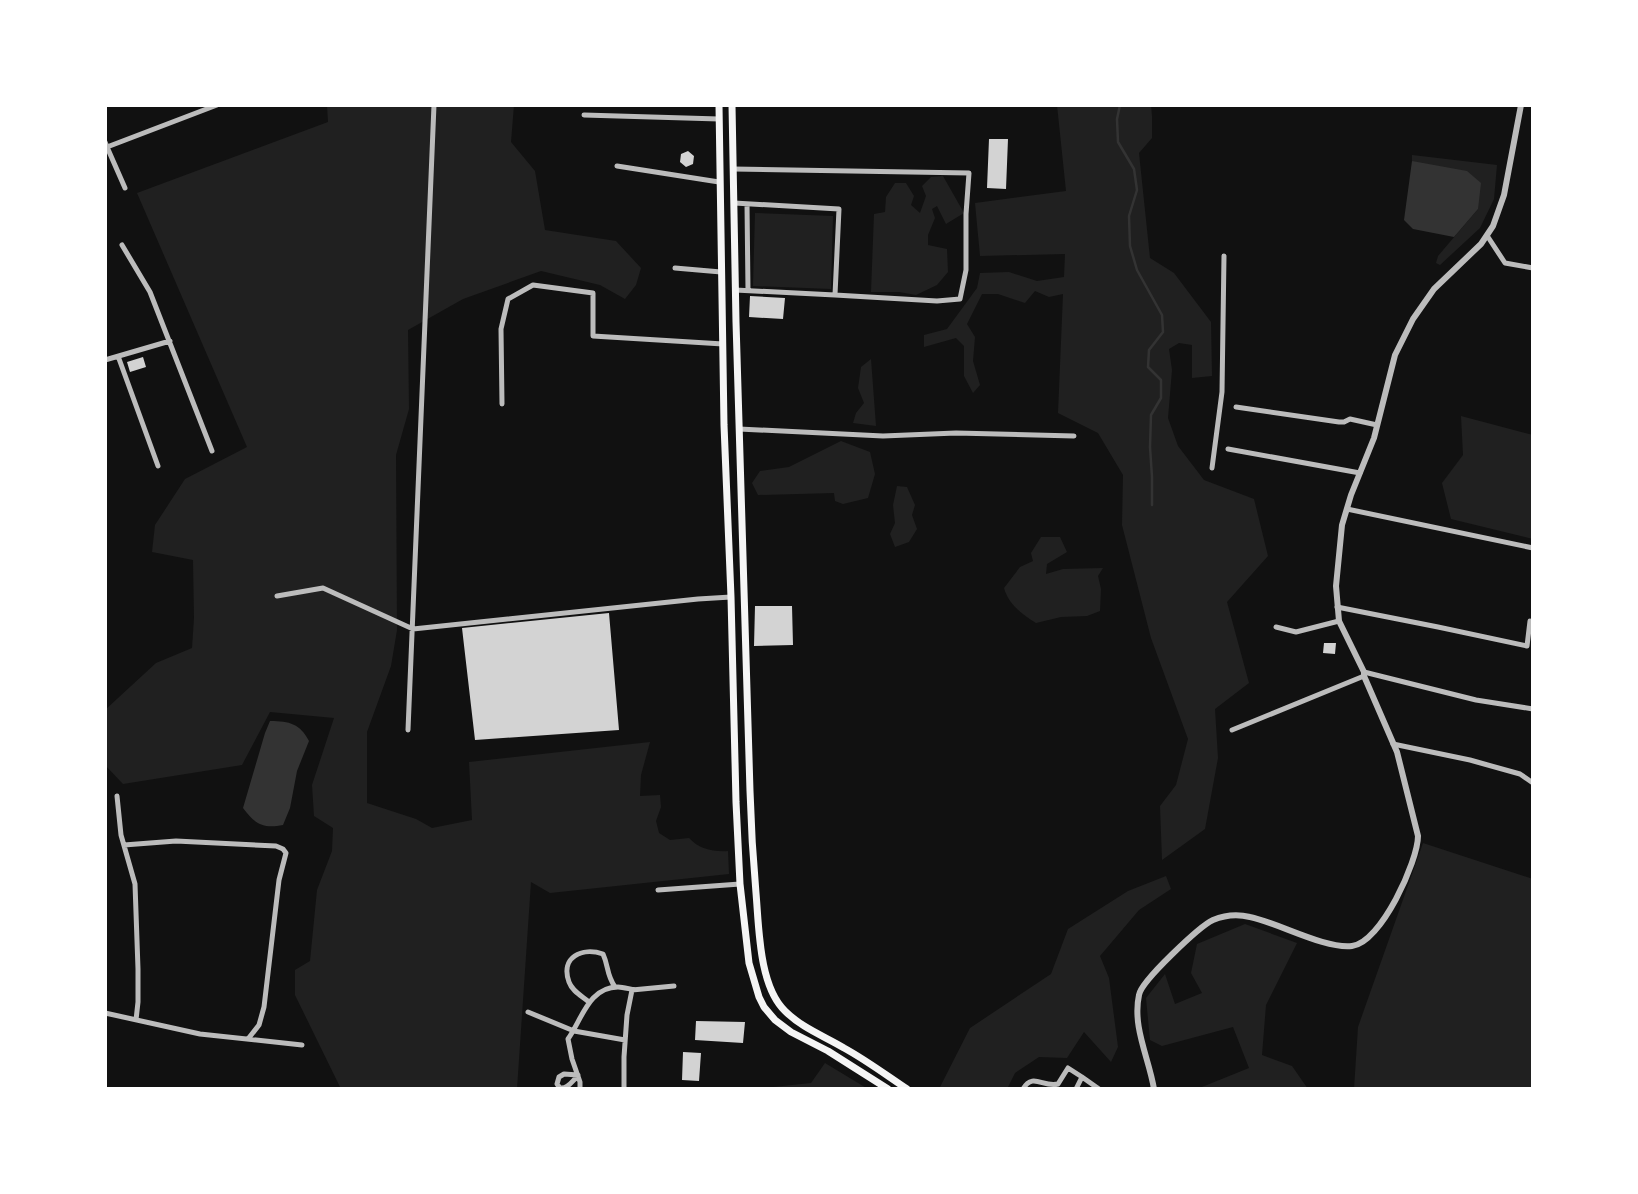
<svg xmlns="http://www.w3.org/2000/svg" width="1638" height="1194" font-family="Ubuntu,sans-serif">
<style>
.green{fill:#202020}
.water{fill:#333}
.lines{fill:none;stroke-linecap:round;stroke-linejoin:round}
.stream{stroke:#333;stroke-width:2.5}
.building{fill:#d3d3d3}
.minor{stroke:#bcbcbc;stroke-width:5}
.tertiary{stroke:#bcbcbc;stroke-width:6}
.secondary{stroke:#f5f5f5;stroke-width:7}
</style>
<rect width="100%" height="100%" fill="#111"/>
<!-- green -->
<path class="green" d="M327,105H514L511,142L535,171L545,230L616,241L641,268L636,285L625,299L600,285L541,271L463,299L408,330L409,409L396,455L397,630L391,666L367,732V803L416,819L432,828L472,820L469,762L650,742L641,775L640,796L660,795L661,807L656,821L659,833L670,840L689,838C699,849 713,852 728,851L729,874L550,893L531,882L517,1089H341L295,995V970L310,961L317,890L332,851L333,828L314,816L312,785L334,718L270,712L242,765L123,784L105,765V710L156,663L192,648L194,618L193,560L152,552L155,525L185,479L247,447L137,193L328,122Z
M1057,105H1151L1152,116V138L1139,153L1150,258L1174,273L1211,322L1212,376L1192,378V345L1179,343L1169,349L1172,370L1168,418L1178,446L1204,480L1254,499L1268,556L1227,602L1249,683L1215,709L1218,758L1205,829L1162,860L1160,806L1176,785L1188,739L1151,638L1122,525L1123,475L1098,433L1058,413L1063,294L1049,297L1035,291L1025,303L998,294H982L967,324L975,337L973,361L980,385L973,393L964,376V346L956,338L924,347V335L947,329L977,288L980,273L1009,272L1037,281L1064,277L1065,254L980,256L975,203L1066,191Z
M1412,155L1497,165L1494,199L1480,228L1440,265L1436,263L1438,256L1478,209L1412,161Z
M943,176L964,213L946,224L937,206L932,209L935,218L928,235V245L947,249L948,272L937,285L916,295L899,292H871L874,214L885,212L886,197L895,183H906L914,196L911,205L920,213L926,196L922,186L931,177Z
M755,213L833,216L831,289L753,286Z
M871,359L876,426L853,423L856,413L864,403L858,388L861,367Z
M1461,416L1533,435V539L1451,519L1442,483L1463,455Z
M841,441L870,452L875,474L868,498L843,504L835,501L834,493L758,495L752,483L760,471L789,467Z
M897,486L907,487L915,505L912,515L917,529L909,542L895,547L890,534L895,523L893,505Z
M1041,537H1060L1067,552L1047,564L1046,574L1063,569L1103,568L1098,576L1101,589L1100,611L1087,616L1061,617L1036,623C1021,613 1009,605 1004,588L1020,567L1033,561L1031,553Z
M1423,843L1533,879V1089H1354L1358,1027Z
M1166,876L1171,889L1139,910L1100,956L1109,978L1118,1047L1111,1062L1084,1032L1067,1058L1039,1057L1015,1073L1007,1089H939L970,1028L1051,974L1068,929L1128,891Z
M1245,924L1297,943L1266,1005L1262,1055L1292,1066L1308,1089H1197L1249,1068L1233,1027L1162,1046L1150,1040L1146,998L1165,974L1175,1004L1202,993L1191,973L1197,944Z
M825,1063L868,1089H773V1087L811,1083Z"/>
<!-- water -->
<path class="water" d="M1412,161L1467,171L1481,183L1478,209L1454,237L1413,229L1404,220Z
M270,721C290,721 300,724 309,741L297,771L290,808L283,825C263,829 255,824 243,808L265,733Z"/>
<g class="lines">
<!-- stream -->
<path class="stream" d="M1120,105L1117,119L1118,142L1134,169L1137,190L1129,216L1130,246L1137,270L1162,315L1163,332L1149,350L1148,367L1161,380V398L1151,415L1150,447L1152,477V505"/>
</g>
<!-- building -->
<path class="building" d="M989,139H1008L1006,189L987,188Z
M688,151L694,156L693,164L686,167L680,162L681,154Z
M750,296L785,298L783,319L749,317Z
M143,357L146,367L130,372L127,362Z
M755,606H792L793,645L754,646Z
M609,613L619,730L475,740L462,628Z
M1324,643H1336L1335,654L1323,653Z
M696,1021L745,1022L743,1043L695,1040Z
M683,1052L701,1053L699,1081L682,1080Z"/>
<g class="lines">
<!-- minor -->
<path class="minor" d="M584,115L719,119
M105,142L107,147L217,105
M107,147L125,188
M617,166L719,182
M733,169L969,173L966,214V270L960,299L937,301L835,295L839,209L734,203
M747,204L748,290
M1488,237L1505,263L1533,268
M122,245L150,292L212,451
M675,268L721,272
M735,290L835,295
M118,356L158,466
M105,360L170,341
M502,404L501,329L508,299L533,285L593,293V336L723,344
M1236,407L1339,422H1344L1350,419L1377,425
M739,429L883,436L956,433L1074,436
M1228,449L1360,473
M1212,468L1222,392L1224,256
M1347,509L1533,548
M277,596L323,588L413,629L698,599L731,597
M1337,607L1438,627L1527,646L1530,621L1533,622
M1276,627L1296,632L1339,621
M1364,672L1476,700L1533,709
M408,730L434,105
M1232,730L1364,676
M1393,744L1470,760L1520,774L1533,783
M117,796L121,835L135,884L138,969V1002L136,1020
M124,845L176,841L276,846L283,849L286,853L279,880L264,1007L259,1025L248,1039
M658,890L740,884
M589,1002C582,996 572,991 569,982C560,957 582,947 603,954C609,967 606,974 615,987
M528,1012L574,1031L625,1040
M105,1013L200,1034L302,1045
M578,1075L564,1074L559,1077L557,1084L560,1088C568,1089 572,1081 578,1076
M580,1089V1082L572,1059L568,1039C582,1019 589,987 618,987C623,987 629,989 635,990
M624,1089V1057L627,1015L632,990L674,986
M1023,1089C1033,1072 1043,1088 1058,1084L1068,1068L1082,1077
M1076,1089L1082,1077L1099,1089"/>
<!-- tertiary -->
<path class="tertiary" d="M1154,1089C1149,1058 1132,1027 1139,995C1141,981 1200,926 1213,920C1225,915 1238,914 1250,917C1279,923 1324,949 1352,946C1381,943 1418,861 1418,836L1397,752L1364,676V672L1339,621L1336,586L1342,525L1351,495L1374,438L1395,355L1413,319L1434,289L1481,244L1493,226L1504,195L1521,105"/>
<!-- secondary -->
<path class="secondary" d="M719,105L724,425L731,597L736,802L740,884L749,963L759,997L764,1007L775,1020L791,1032L828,1051L888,1089
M732,105L736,322L750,791C751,825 753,859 756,893C759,928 759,986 785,1011C802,1028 824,1036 844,1048C866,1060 886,1075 907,1089"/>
</g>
<!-- border -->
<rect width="1638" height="1194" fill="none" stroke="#ffffff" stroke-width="214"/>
</svg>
